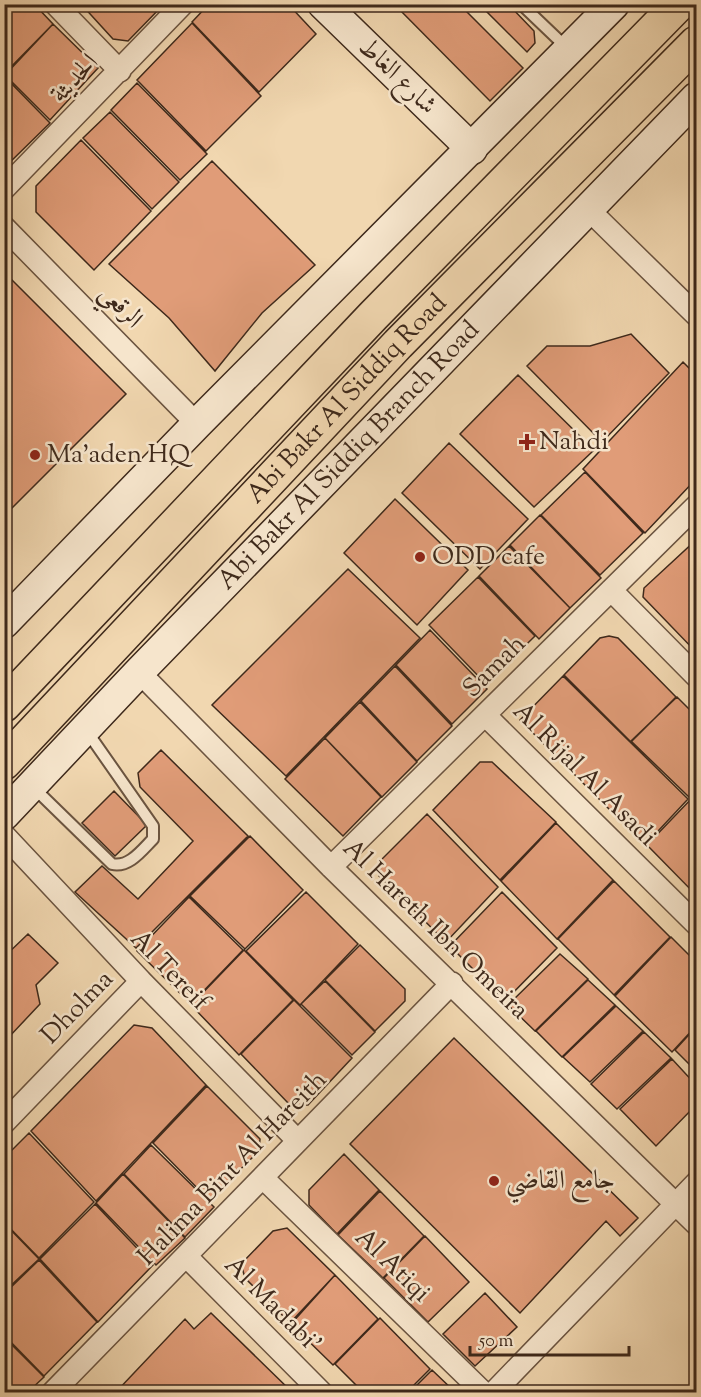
<svg xmlns="http://www.w3.org/2000/svg" width="701" height="1397" font-family="'Sorts Mill Goudy',Amiri,serif">
<style>
.building{fill:#e09c78;stroke:#3e291b;stroke-width:1.5}
.lines{fill:none;stroke-linecap:round;stroke-linejoin:round}
.lane-casing{stroke:#6b5440;stroke-width:14}
.street-casing{stroke:#6b5440;stroke-width:24}
.secondary-casing{stroke:#3e291b;stroke-width:33}
.primary-casing{stroke:#3e291b;stroke-width:36}
.lane{stroke:#f6e5cc;stroke-width:10}
.street{stroke:#f6e5cc;stroke-width:21}
.secondary{stroke:#f6e5cc;stroke-width:30}
.primary{stroke:#f1d7b0;stroke-width:33}
.poi-dot{fill:#8f2418;stroke:#f6e5cc;stroke-width:2}
.labels{text-anchor:middle;dominant-baseline:central;stroke-width:5;stroke-linejoin:round;paint-order:stroke}
.street-label{font-size:26px;fill:#3e291b;stroke:#f6e5cc}
.poi-label{font-size:26px;fill:#3e291b;stroke:#f6e5cc;text-anchor:start}
</style>
<rect width="100%" height="100%" fill="#f1d7b0"/>
<filter id="stains"><feTurbulence type="fractalNoise" baseFrequency=".00333" numOctaves="4"/><feColorMatrix values="0 0 0 0 .2 0 0 0 0 .09 0 0 0 0 .02 0 0 0 .5 -.17"/></filter>
<radialGradient id="worn" r=".72"><stop offset=".6" stop-color="#630" stop-opacity="0"/><stop offset="1" stop-color="#630" stop-opacity=".3"/></radialGradient>
<!-- building -->
<path class="building" d="M4,4H34L53,24L4,74Z
M81,4H164L128,41L113,39Z
M209,4H288L316,34L259,92L192,22Z
M394,4H459L523,68L490,101Z
M479,4H508L534,31L535,43L527,52Z
M192,23L261,96L206,151L137,80Z
M53,24L98,68L50,120L5,75Z
M5,77L50,123L4,168V78Z
M137,83L207,154L180,180L111,110Z
M110,112L179,182L152,209L83,138Z
M81,140L151,211L94,270L36,212V186Z
M212,161L315,265L262,313L215,371L169,318L109,264Z
M4,272L126,394L4,516Z
M631,334L669,373L602,442L527,366L547,346H590Z
M683,362L696,375V479L645,533L583,469Z
M518,375L594,450L534,507L460,434Z
M449,443L528,519L480,569L402,493Z
M585,472L643,533L600,575L541,515Z
M395,499L468,570L417,625L344,553Z
M540,515L601,578L570,608L510,545Z
M696,540V652L643,597L644,588Z
M509,546L570,608L539,639L479,576Z
M348,569L420,638L286,776L212,705Z
M478,577L535,636L486,684L429,625Z
M430,630L487,689L452,724L396,665Z
M609,636L618,638L676,697L631,742L564,675L600,638Z
M395,666L452,726L417,761L361,701Z
M563,676L688,799L645,845L520,720Z
M677,697L696,716V792L690,798L631,741Z
M360,702L417,762L382,797L325,738Z
M325,738L381,797L343,836L285,779Z
M161,750L248,836L136,948L75,892L102,866L138,899L193,841L140,787L138,773Z
M480,762H492L556,822L500,880L433,810Z
M114,791L147,825L115,856L82,823Z
M693,797L696,800V895L647,845Z
M427,814L498,887L446,942L379,876L382,859Z
M556,823L613,880L557,939L501,881Z
M250,836L303,890L245,949L190,896Z
M614,881L670,937L614,995L558,939Z
M306,892L358,944L300,1005L246,951Z
M502,892L557,948L505,1001L450,946Z
M189,897L243,950L191,1004L137,951Z
M28,934L58,963L36,985L40,1004L9,1037L4,1036V957Z
M671,937L696,962V1026L672,1052L615,996Z
M360,945L405,989V1001L375,1031L325,980Z
M244,950L293,1000L239,1055L191,1005Z
M560,954L588,979L535,1031L508,1005Z
M588,980L615,1005L562,1057L536,1031Z
M325,981L375,1032L352,1055L301,1004Z
M294,1000L352,1058L308,1105H290L241,1054Z
M616,1006L643,1031L590,1082L563,1057Z
M134,1025L152,1028L206,1085L96,1201L31,1131Z
M696,1027V1071L675,1050Z
M644,1032L671,1058L617,1109L591,1084Z
M454,1038L638,1218L620,1236L606,1221L520,1313L350,1144Z
M672,1059L696,1085V1105L656,1146L620,1109Z
M207,1086L260,1139L259,1151L209,1200L153,1143Z
M29,1133L94,1202L39,1258L4,1222V1158Z
M151,1145L214,1207L185,1237L124,1174Z
M344,1154L379,1190L337,1234L309,1205V1190Z
M123,1174L185,1238L156,1265L96,1203Z
M380,1191L424,1236L383,1278L338,1235Z
M95,1204L153,1265L98,1322L40,1259Z
M4,1223L39,1259L4,1292Z
M287,1228L335,1275L290,1323L245,1278L241,1264L273,1231Z
M425,1236L469,1282L428,1322L384,1278Z
M39,1260L97,1322L44,1376L4,1335V1294Z
M335,1275L378,1319L333,1365L291,1324Z
M485,1293L517,1327L475,1366L443,1334Z
M211,1313L292,1392H116L185,1319L194,1329Z
M380,1318L430,1369L407,1392H363L335,1364Z
M4,1337L44,1377L28,1392H10L4,1387Z
M432,1370L455,1392H410Z"/>
<g class="lines">
<!-- lane casing -->
<g class="lane-casing">
<path id="lane" d="M521,4L566,47
M32,786L112,864C129,868 142,850 153,839V826L86,730"/>
</g>
<!-- street casing -->
<g class="street-casing">
<path id="street" d="M55,4L120,71
M4,189L183,4
M587,208L696,315
M4,227L197,424
M611,590L696,676
M139,672L331,867L696,1224
M485,715L696,924
M4,835L141,981L298,1141
M331,867L696,506
M4,1123L141,981
M263,1178L483,1392
M186,1256L321,1392
M53,1392L452,983
M494,1392L696,1183"/>
</g>
<!-- secondary casing -->
<g class="secondary-casing">
<g id="secondary">
<path d="M323,4L472,149"/>
<path d="M4,623L197,424L614,4"/>
<path id="s1" d="M4,815L139,672L696,98"/>
</g>
</g>
<!-- primary casing -->
<g class="primary-casing">
<g id="primary">
<path d="M4,705L373,316L679,4"/>
<path id="s2" d="M4,763L398,344L696,43"/>
</g>
</g>
<!-- lane -->
<use href="#lane" class="lane"/>
<!-- street -->
<use href="#street" class="street"/>
<!-- secondary -->
<use href="#secondary" class="secondary"/>
<!-- primary -->
<use href="#primary" class="primary"/>
</g>
<!-- markers -->
<g class="poi-dot">
<path d="M524 433h6v6h6v6h-6v6h-6v-6h-6v-6h6z"/>
<circle cx="35" cy="455" r="6"/>
<circle cx="420" cy="557" r="6"/>
<circle cx="494" cy="1181" r="6"/>
</g>
<g class="labels">
<!-- street labels -->
<g class="street-label">
<text transform="translate(397 77) rotate(44)">شارع الغاط</text>
<text transform="translate(75 79) rotate(-46)">الحديثة</text>
<text transform="translate(120 307) rotate(46)">الرقعي</text>
<text stroke="none"><textPath href="#s2" startOffset="500">Abi Bakr Al Siddiq Road</textPath></text>
<text stroke="none"><textPath href="#s1" startOffset="498">Abi Bakr Al Siddiq Branch Road</textPath></text>
<text transform="translate(495 667) rotate(-45)">Samah</text>
<text transform="translate(584 775) rotate(45)">Al Rijal Al Asadi</text>
<text transform="translate(435 930) rotate(44)">Al Hareth Ibn Omeira</text>
<text transform="translate(169 971) rotate(46)">Al Tereif</text>
<text transform="translate(78 1008) rotate(-46)">Dholma</text>
<text transform="translate(233 1169) rotate(-46)">Halima Bint Al Hareith</text>
<text transform="translate(392 1266) rotate(44)">Al Atiqi</text>
<text transform="translate(272 1305) rotate(45)">Al Madabi'</text>
</g>
<!-- poi labels -->
<g class="poi-label">
<text x="539" y="442">Nahdi</text>
<text x="47" y="455">Ma'aden HQ</text>
<text x="432" y="557">ODD cafe</text>
<text x="506" y="1181">جامع القاضي</text>
</g>
</g>
<!-- margin -->
<rect width="701" height="1397" fill="none" stroke="#f1d7b0" stroke-width="24"/>
<rect x="6" y="6" width="689" height="1385" fill="none" stroke="#3e291b" stroke-width="3"/>
<rect x="12" y="12" width="677" height="1373" fill="none" stroke="#3e291b" stroke-width="1.5"/>
<!-- scale -->
<path d="M470 1346v9h159v-9" fill="none" stroke="#3e291b" stroke-width="3"/>
<text x="479" y="1346" font-size="18" fill="#3e291b" stroke="#f6e5cc" stroke-width="4.5" paint-order="stroke">50 m</text>
<rect width="100%" height="100%" filter="url(#stains)"/>
<rect width="100%" height="100%" fill="url(#worn)"/>
</svg>
